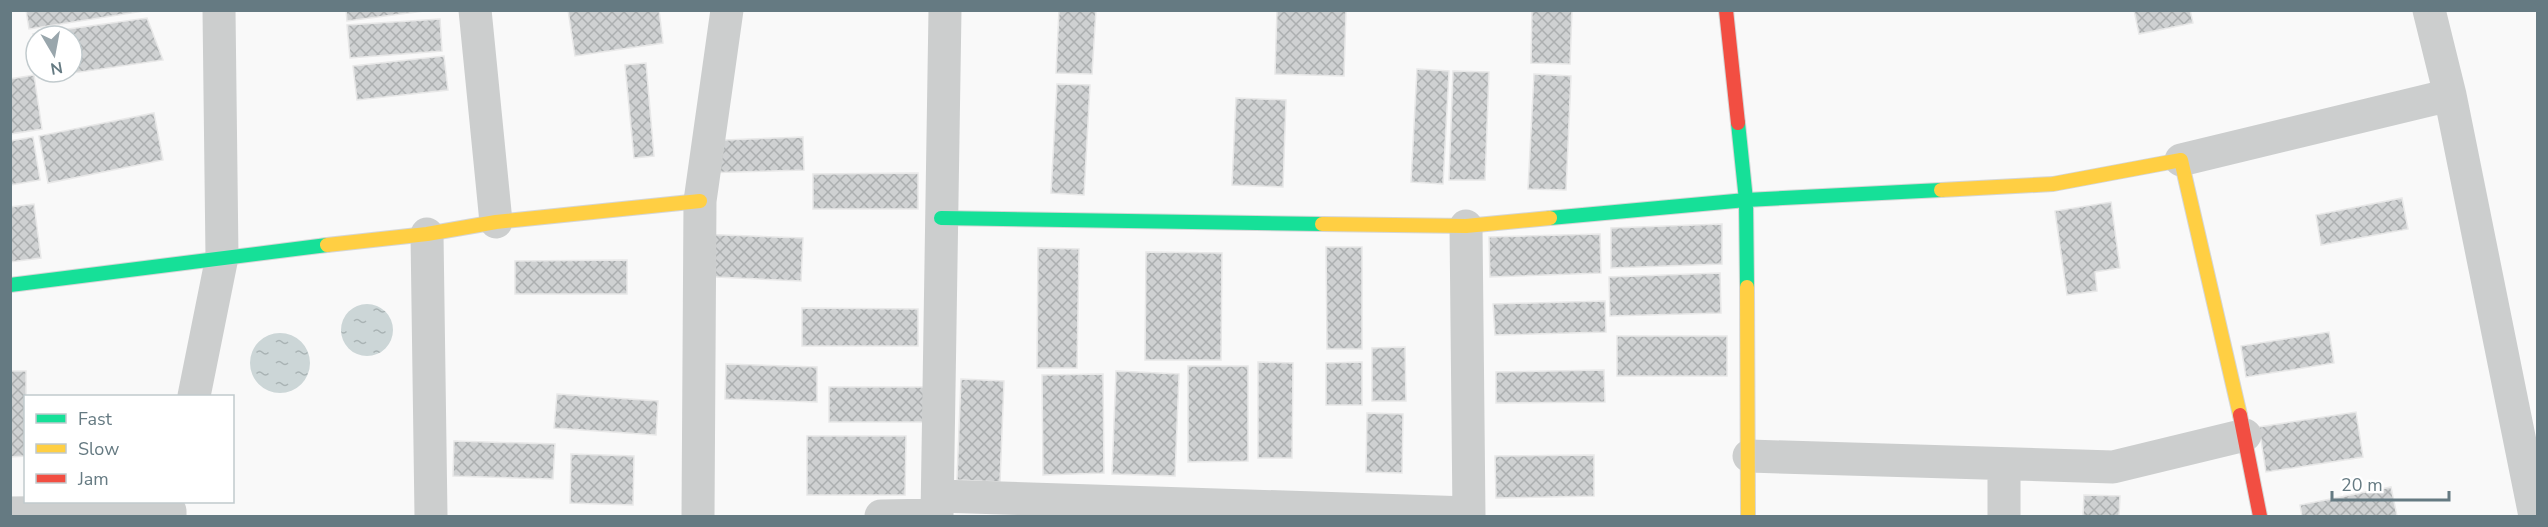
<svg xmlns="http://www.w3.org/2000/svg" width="2548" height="527" font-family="'Nunito Sans',sans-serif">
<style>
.water{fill:url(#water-ripples)}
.building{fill:url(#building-cross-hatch);stroke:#e8e8e8;stroke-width:1.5}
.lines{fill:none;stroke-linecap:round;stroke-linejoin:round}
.fast-casing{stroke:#d5d6d6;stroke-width:16}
.slow-casing{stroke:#d5d6d6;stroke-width:16}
.jam-casing{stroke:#d5d6d6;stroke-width:16}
.street{stroke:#cccece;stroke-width:33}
.fast{stroke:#16e098;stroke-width:14}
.slow{stroke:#ffcf43;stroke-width:14}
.jam{stroke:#f24e42;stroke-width:14}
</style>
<defs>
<pattern id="water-ripples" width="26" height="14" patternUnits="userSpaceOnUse" patternTransform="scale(1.5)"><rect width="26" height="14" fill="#ccd6d7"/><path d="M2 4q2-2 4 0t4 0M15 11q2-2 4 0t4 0" fill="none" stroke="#a9b3b4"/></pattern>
<pattern id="building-cross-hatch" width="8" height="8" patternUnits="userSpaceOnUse" patternTransform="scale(1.5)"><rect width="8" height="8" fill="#cfd1d2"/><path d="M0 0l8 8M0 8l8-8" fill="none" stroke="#acafb0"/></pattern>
</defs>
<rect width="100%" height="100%" fill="#f9f9f9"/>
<!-- water -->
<path class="water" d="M341 330a26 26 0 1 1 52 0a26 26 0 1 1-52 0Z
M250 363a30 30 0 1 1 60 0a30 30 0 1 1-60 0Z"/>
<!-- building -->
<path class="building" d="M26,10H150L29,29Z
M346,10H432L347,21Z
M568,10H659L663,43L575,56Z
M1059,10H1096L1092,74L1056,73Z
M1277,10H1346L1344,76L1275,74Z
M1532,10H1572L1570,64L1531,63Z
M2134,10H2190L2193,23L2139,34Z
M147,18L163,60L39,78V72H72V36H36V55L33,34Z
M440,19L442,51L350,58L347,25Z
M444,56L448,90L357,100L353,66Z
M646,63L654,156L634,158L625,65Z
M1417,69L1449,71L1443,184L1411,182Z
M1453,71L1489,72L1485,180H1449Z
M1534,74L1571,76L1566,190L1528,189Z
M34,75L42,129L10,134V79Z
M1057,84L1090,85L1084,195L1051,193Z
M1236,98L1286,100L1283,187L1232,185Z
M154,113L163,160L48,183L39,136Z
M33,137L40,180L10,185V141Z
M803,137L804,170L699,173L698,141Z
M918,173V209H813V174Z
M2402,198L2408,229L2321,245L2316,215Z
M2111,202L2120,268L2095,272L2097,291L2067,295L2055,211Z
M34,204L41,258L10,262V207Z
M1722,224V264L1611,268V228Z
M697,234L803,238L801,281L695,276Z
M1600,234L1601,273L1490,277L1489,237Z
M1326,247H1362V349H1327Z
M1038,248L1079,249L1077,368H1037Z
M1146,252L1222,253L1221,360H1145Z
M627,260V294H515V261Z
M1720,273L1721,313L1610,316L1609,277Z
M1605,301L1606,332L1495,335L1493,304Z
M802,308L918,309V346H802Z
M2329,332L2334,363L2246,377L2241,346Z
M1617,336H1727V376H1617Z
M1405,347L1406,401H1372V348Z
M1258,362L1293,363L1292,458H1258Z
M1362,362V405H1326V363Z
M726,364L817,367V402L725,399Z
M1188,366H1248V461L1188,462Z
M1604,370L1605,402L1496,403V372Z
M10,371H26V456L10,457Z
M1116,371L1179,374L1175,476L1112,474Z
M1103,374L1104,473L1043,475L1042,375Z
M961,379L1004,381L1000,482L957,480Z
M829,387H928V422H829Z
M557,394L658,401L656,435L554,428Z
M2356,412L2363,457L2266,472L2259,427Z
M1367,413L1403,414L1402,473L1366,472Z
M807,436H906L905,495H807Z
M454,441L555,444L553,479L453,476Z
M571,454L634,456L633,505L570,503Z
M1594,455V496L1496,498L1495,456Z
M2391,487L2397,516H2302L2300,505Z
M2084,495L2120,496L2119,516H2083Z"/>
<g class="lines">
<!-- fast casing -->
<g class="fast-casing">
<path id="fast" d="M941,218L1322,224
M1550,218L1746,200L1738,123
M10,285L327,245
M1747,287L1746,200L1941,190"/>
</g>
<!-- slow casing -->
<g class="slow-casing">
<path id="slow" d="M1941,190L2053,184L2181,160L2240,415
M1322,224L1466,226L1550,218
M327,245L427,234L496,222L700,201
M1747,287L1748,516"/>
</g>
<!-- jam casing -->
<g class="jam-casing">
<path id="jam" d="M1726,10L1738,123
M2240,415L2260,516"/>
</g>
<!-- street -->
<path class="street" d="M475,10L496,222
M2450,95L2535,516
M2181,160L2450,95L2429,10
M1466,226L1469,516
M427,234L431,516
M194,396L222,257L219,10
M1749,456L2113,467L2245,435
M2004,464V516
M938,496L1469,513
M10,513L170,511V516
M698,516L700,201L727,10
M881,516L937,515
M937,516L945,10"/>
<!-- fast -->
<use href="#fast" class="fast"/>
<!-- slow -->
<use href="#slow" class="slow"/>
<!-- jam -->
<use href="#jam" class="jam"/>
</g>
<!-- border -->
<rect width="2548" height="527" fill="none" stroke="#657a82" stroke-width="24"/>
<!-- legend -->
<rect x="24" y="395" width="210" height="108" fill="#ffffff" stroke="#c1cacd" stroke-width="1.5"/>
<rect x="36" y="414" width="30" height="9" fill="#16e098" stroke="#c1cacd" stroke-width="1.5"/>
<text x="78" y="425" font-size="18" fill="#657a82">Fast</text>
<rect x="36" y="444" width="30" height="9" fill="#ffcf43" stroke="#c1cacd" stroke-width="1.5"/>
<text x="78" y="455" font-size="18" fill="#657a82">Slow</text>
<rect x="36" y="474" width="30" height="9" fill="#f24e42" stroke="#c1cacd" stroke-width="1.5"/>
<text x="78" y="485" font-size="18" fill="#657a82">Jam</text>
<!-- north arrow -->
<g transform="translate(54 54) rotate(170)"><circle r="28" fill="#ffffff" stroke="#c1cacd" stroke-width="1.5"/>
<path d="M0-4.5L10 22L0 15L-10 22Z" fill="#99a6ac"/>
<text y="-9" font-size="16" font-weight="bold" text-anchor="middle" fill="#657a82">N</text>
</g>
<!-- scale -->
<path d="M2332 491v9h117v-9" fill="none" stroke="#657a82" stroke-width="3"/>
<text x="2341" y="491" font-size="18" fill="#657a82" stroke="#ffffff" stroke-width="4.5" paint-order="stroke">20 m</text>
</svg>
